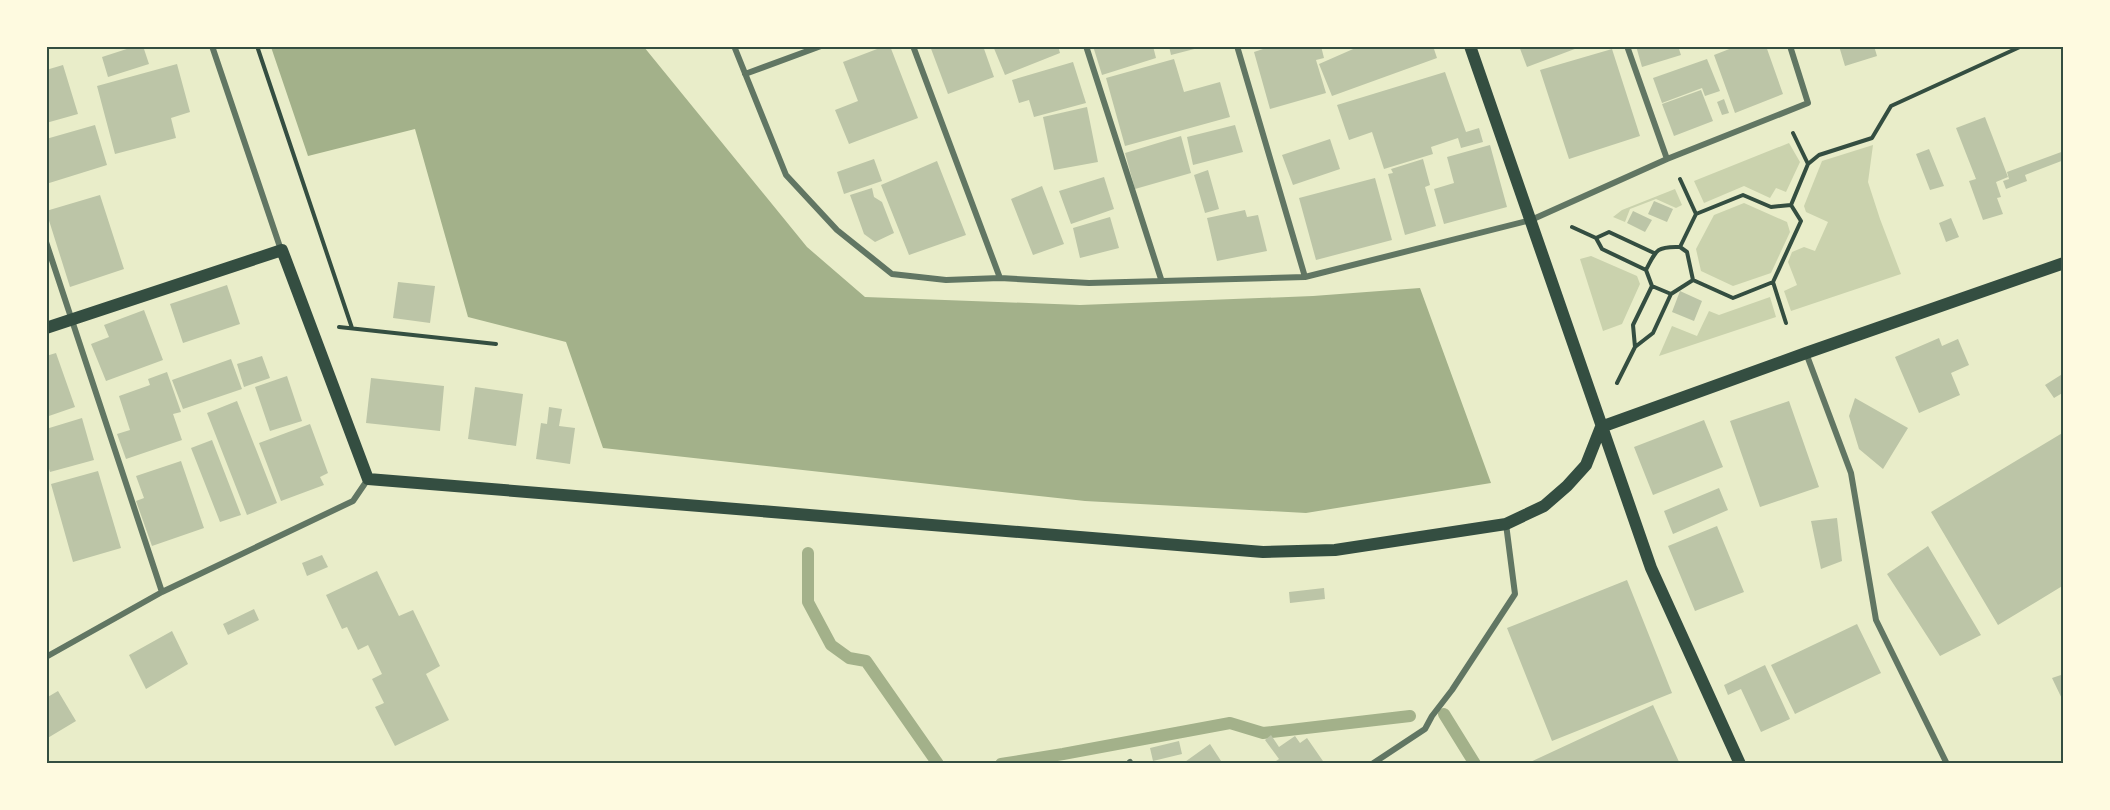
<svg xmlns="http://www.w3.org/2000/svg" width="2110" height="810" font-family="Roboto,sans-serif">
<style>
.green{fill:#cad2ad}
.water{fill:#a3b18a}
.lines{fill:none;stroke-linecap:round;stroke-linejoin:round}
.stream{stroke:#a3b18a;stroke-width:12}
.building{fill:#bcc5a7}
.path{stroke:#344e41;stroke-width:4}
.minor{stroke:#617663;stroke-width:6}
.secondary{stroke:#344e41;stroke-width:12}
.neatline{fill:none;stroke:#344e41;stroke-width:2}
</style>
<rect width="100%" height="100%" fill="#e9edc9"/>
<!-- green -->
<path class="green" d="M1789,143L1800,162L1786,192L1776,188L1770,198L1744,186L1704,203L1694,181Z
M1873,145L1868,182L1880,219L1901,274L1791,311L1784,291L1797,285L1788,262L1792,252L1804,247L1815,251L1828,222L1806,212L1804,206L1822,161Z
M1675,189L1682,205L1676,208L1656,199L1630,209L1625,222L1613,217L1622,210Z
M1744,203L1787,222L1790,232L1771,273L1733,286L1701,271L1696,249L1714,215Z
M1591,256L1637,276L1640,284L1622,324L1603,331L1580,259Z
M1770,297L1776,317L1659,356L1672,326L1697,336L1709,311L1719,315Z"/>
<!-- water -->
<path class="water" d="M271,47H644L807,247L865,297L1080,305L1313,296L1420,288L1491,483L1306,513L1085,501L603,448L566,342L468,317L415,129L308,156Z"/>
<g class="lines">
<!-- stream -->
<path class="stream" d="M808,553V602L831,645L849,658L866,661L938,764
M1444,714L1475,764
M1001,764L1063,754L1230,723L1263,733L1410,716"/>
</g>
<!-- building -->
<path class="building" d="M136,46H143L149,64L108,77L102,57Z
M885,46H890L918,118L849,144L835,110L858,101L843,62Z
M930,46H983L994,77L948,94Z
M993,46H1058L1060,53L1005,75Z
M1093,46H1153L1156,58L1102,75Z
M1169,46H1202V47L1171,55Z
M1272,46H1321L1324,58L1316,60L1326,93L1270,109L1254,52Z
M1360,46H1433L1437,58L1332,96L1319,64Z
M1519,46H1580V47L1527,67Z
M1636,46H1678L1681,55L1642,67Z
M1737,46H1766L1783,94L1735,113L1714,55Z
M1839,46H1874L1877,56L1845,66Z
M1612,49L1640,136L1569,159L1540,70Z
M1174,59L1184,92L1220,82L1230,117L1125,146L1106,78Z
M1707,59L1720,91L1705,96L1702,88L1662,103L1653,78Z
M1073,62L1086,103L1034,117L1029,100L1019,103L1012,80Z
M177,64L190,112L171,118L176,138L115,154L97,86Z
M63,65L78,114L46,123V70Z
M1445,72L1466,132L1479,128L1483,142L1461,148L1458,138L1431,147L1433,154L1384,169L1372,132L1349,140L1337,105Z
M1701,90L1713,121L1674,136L1662,104Z
M1724,99L1729,113L1722,115L1717,102Z
M1087,107L1098,162L1054,170L1043,117Z
M1985,117L2008,177L1996,182L2001,197L1997,198L2003,214L1983,220L1969,181L1976,179L1956,128Z
M95,125L107,165L46,184V139Z
M1235,125L1243,152L1193,165L1187,137Z
M1181,136L1191,173L1135,189L1125,153Z
M1330,139L1340,169L1293,185L1282,155Z
M1490,145L1507,207L1444,224L1434,189L1454,183L1447,157Z
M1929,149L1944,186L1930,190L1916,154Z
M2064,151V160L2025,175L2027,181L2006,189L2003,181L2009,179L2007,172Z
M874,159L882,181L844,194L837,172Z
M1423,159L1430,185L1425,187L1436,226L1405,235L1388,174L1393,173L1391,169Z
M937,161L966,235L909,255L881,185Z
M1208,170L1219,209L1205,213L1194,175Z
M1104,177L1114,209L1071,224L1059,191Z
M1375,178L1392,240L1316,260L1299,198Z
M1042,186L1064,244L1033,255L1011,199Z
M872,188L874,197L882,202L894,233L875,242L864,234L850,195Z
M100,195L124,269L70,287L46,211Z
M1654,201L1673,209L1667,222L1648,214Z
M1245,210L1247,217L1258,215L1267,251L1217,261L1207,218Z
M1633,211L1652,220L1645,232L1627,223Z
M1110,217L1119,248L1080,258L1073,228Z
M1951,218L1959,237L1946,242L1939,223Z
M398,282L435,286L430,323L393,318Z
M227,285L240,324L183,343L170,304Z
M1680,291L1702,301L1694,321L1672,312Z
M144,310L163,360L106,381L91,344L109,337L104,325Z
M1939,338L1942,346L1958,339L1969,365L1951,373L1960,395L1919,413L1895,357Z
M56,353L75,407L46,417V356Z
M262,356L270,378L244,387L237,364Z
M231,359L242,389L183,409L172,380Z
M167,372L181,412L173,414L182,440L126,459L117,434L130,430L119,396L150,385L148,379Z
M2064,373V392L2054,398L2045,385Z
M287,376L302,421L270,431L255,387Z
M371,378L444,386L440,431L366,423Z
M475,387L523,394L516,446L468,439Z
M1855,398L1908,428L1883,469L1859,449L1849,416Z
M237,401L277,503L247,515L207,413Z
M1789,401L1819,487L1760,507L1730,421Z
M549,407L562,409L559,426L575,428L570,464L536,459L541,423L547,424Z
M82,418L94,460L50,472L46,459V429Z
M1704,420L1723,467L1653,495L1634,447Z
M310,424L328,473L320,477L324,485L281,501L259,443Z
M2064,432V585L1998,625L1931,512Z
M212,440L241,515L220,522L191,448Z
M181,461L204,528L152,546L136,501L144,498L136,476Z
M98,471L121,548L73,562L51,484Z
M1719,488L1728,510L1673,534L1664,511Z
M1837,518L1842,561L1821,569L1811,521Z
M1717,526L1744,592L1695,611L1668,546Z
M1928,546L1981,635L1940,656L1887,574Z
M322,555L328,567L307,576L302,563Z
M377,571L399,616L413,610L440,666L426,674L449,720L395,746L375,707L384,703L372,679L382,674L368,645L358,650L347,627L342,629L326,595Z
M1627,580L1672,693L1552,741L1507,628Z
M1324,588L1325,599L1290,603L1289,592Z
M254,609L259,620L228,635L223,624Z
M1857,624L1881,673L1795,714L1771,665Z
M172,631L188,664L146,689L129,655Z
M1765,665L1790,719L1761,732L1741,689L1728,695L1724,685Z
M2064,674V703L2052,678Z
M58,691L76,721L46,739V698Z
M1653,705L1680,764H1526Z
M1271,735L1279,747L1295,736L1300,743L1307,738L1325,764H1277L1276,761L1279,759L1265,740Z
M1179,741L1182,754L1153,761L1150,748Z
M1210,744L1223,764H1182Z"/>
<g class="lines">
<!-- path -->
<path class="path" d="M257,46L352,328
M1808,164L1819,155L1872,138L1891,106L2022,46
M1680,179L1696,214
M1791,205L1808,164L1793,133
M1572,227L1596,238L1602,249L1646,270L1652,286L1671,294
M1596,238L1609,232L1654,253
M1680,247L1696,214L1743,195L1771,207L1791,205L1801,221L1773,282
M1646,270C1656,250 1657,246 1680,247L1687,252L1693,280
M1693,280L1733,298L1773,282L1786,323
M339,327L496,344
M1635,347L1653,333L1671,294L1693,280
M1617,383L1635,347L1633,325L1652,286"/>
<!-- minor -->
<path class="minor" d="M212,46L281,250
M734,46L786,175L837,230L892,274L946,280L1000,278L1089,283L1305,277L1531,220L1667,159L1808,103L1790,46
M913,46L1000,278
M1086,46L1161,279
M1237,46L1305,277
M1627,46L1667,159
M745,74L821,46
M46,242L162,592
M1806,353L1851,473L1876,620L1947,764
M46,657L162,592L353,501L368,479
M1130,762L1131,764
M1372,764L1425,729L1432,716L1452,690L1515,594L1506,524"/>
<!-- secondary -->
<path class="secondary" d="M1470,46L1651,568L1740,764
M46,328L282,250L368,479L1263,552L1335,550L1506,524L1544,506L1567,486L1586,465L1601,427L1806,353L2064,263"/>
</g>
<!-- border -->
<rect width="2110" height="810" fill="none" stroke="#fefae0" stroke-width="96"/>
<rect x="48" y="48" width="2014" height="714" class="neatline"/>
</svg>
